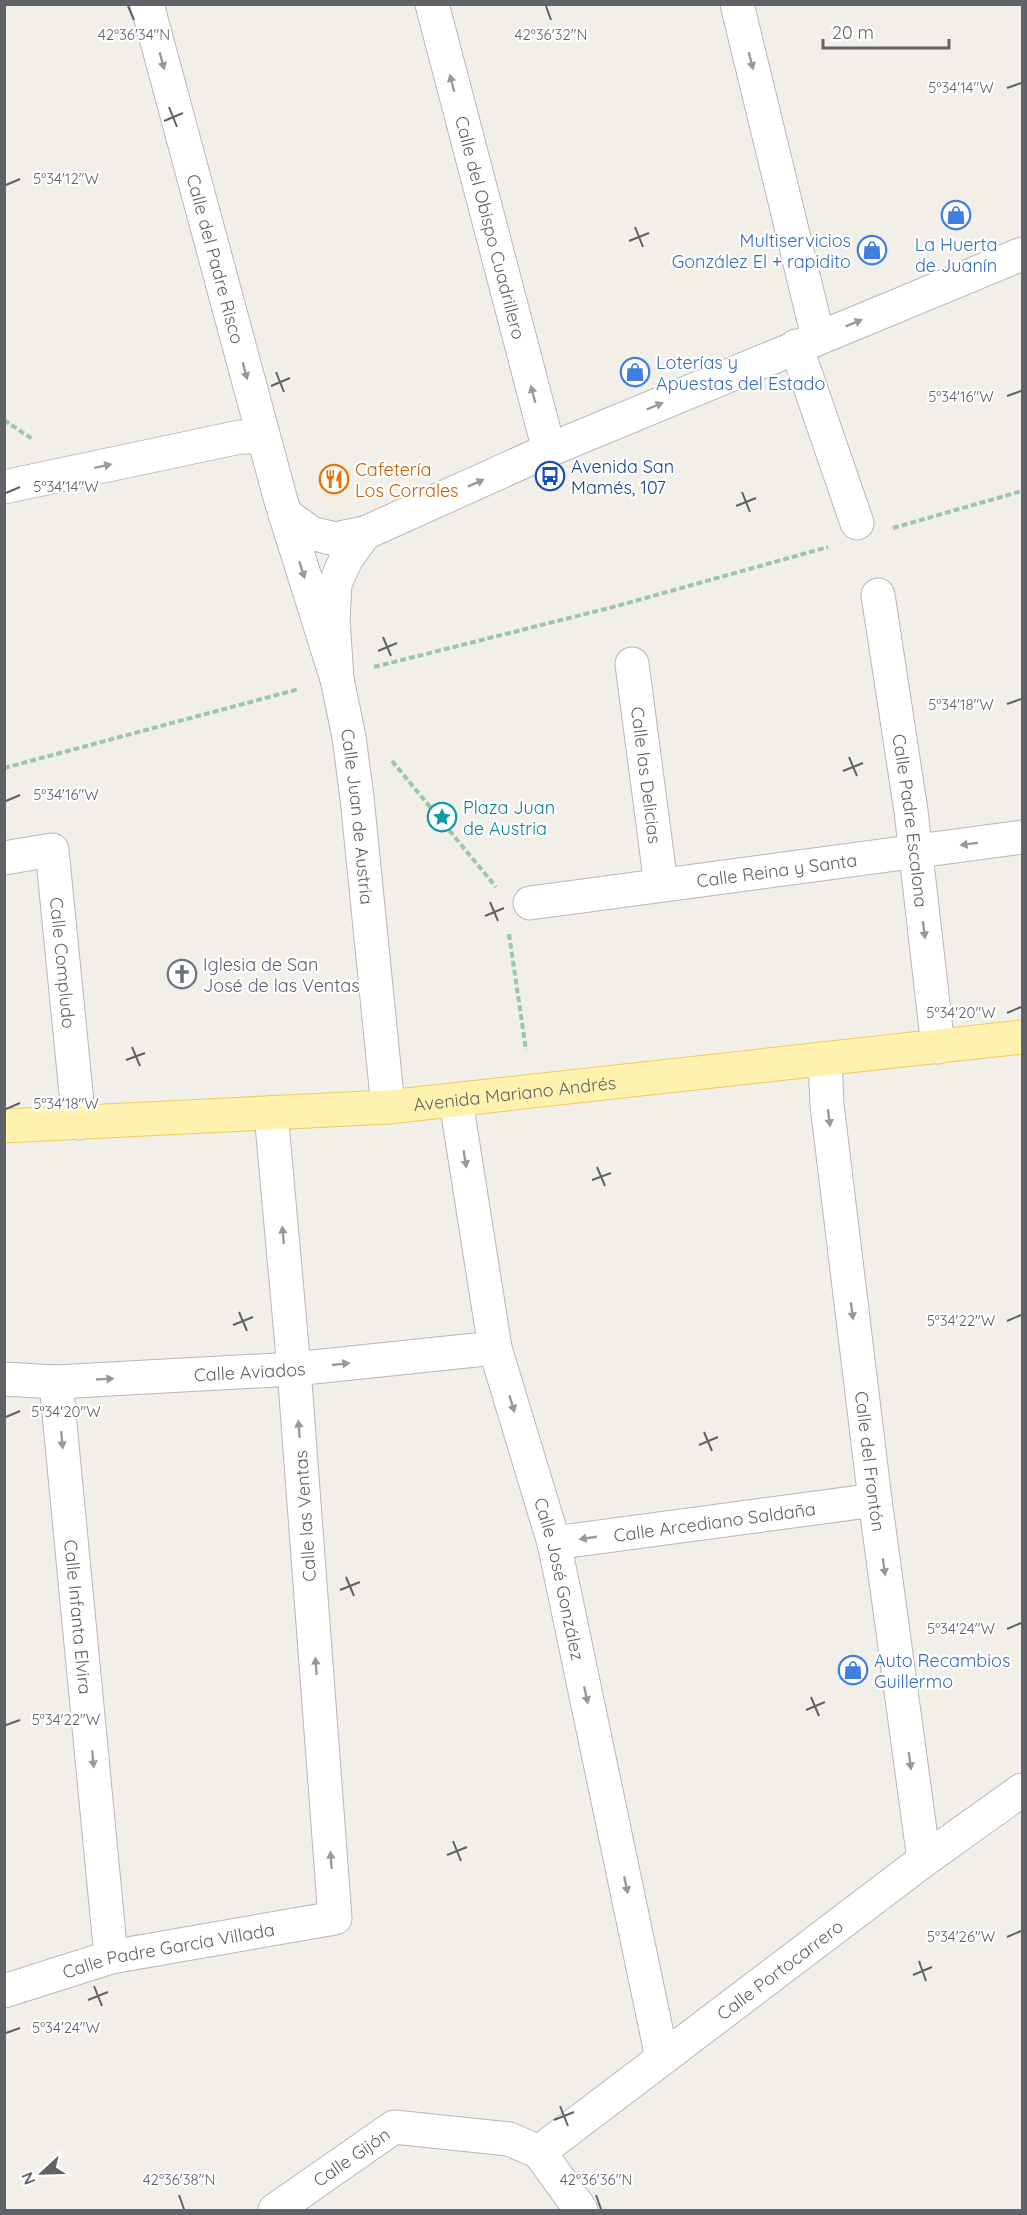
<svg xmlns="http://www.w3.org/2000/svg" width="1027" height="2215" font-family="Quicksand,sans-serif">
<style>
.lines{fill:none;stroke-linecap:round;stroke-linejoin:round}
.minor-casing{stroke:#b5b8bc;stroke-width:35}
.major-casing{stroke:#f2c960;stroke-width:35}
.path{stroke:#9cc7a9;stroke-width:4;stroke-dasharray:6 3;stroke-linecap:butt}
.minor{stroke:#fff;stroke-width:33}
.major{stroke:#fff2af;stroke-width:33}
.oneway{fill:#979a9d}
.ticks{fill:none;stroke:#5f6368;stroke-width:2}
.labels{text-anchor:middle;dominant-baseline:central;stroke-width:4.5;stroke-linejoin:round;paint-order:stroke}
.street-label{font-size:18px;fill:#5f6368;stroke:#fff}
.shop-label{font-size:18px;fill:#366cbe;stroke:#fff;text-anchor:start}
.transit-label{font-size:18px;fill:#164399;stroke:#fff;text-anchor:start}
.food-label{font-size:18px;fill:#c56008;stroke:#fff;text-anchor:start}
.culture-label{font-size:18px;fill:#0d838f;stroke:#fff;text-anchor:start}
.worship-label{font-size:18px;fill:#5b616d;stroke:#fff;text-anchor:start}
.ticks-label{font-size:15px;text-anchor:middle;fill:#5f6368;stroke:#fff;stroke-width:4.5;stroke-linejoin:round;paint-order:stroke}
</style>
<rect width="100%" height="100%" fill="#f1efe8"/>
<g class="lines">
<!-- minor casing -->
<g class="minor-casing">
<g id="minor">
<path id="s1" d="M147,4L281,501L337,679"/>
<path id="s2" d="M432,4L549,450"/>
<path d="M737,4L818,337"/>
<path d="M796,346L857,523"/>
<path d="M4,487L240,437H263"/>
<path d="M285,514L311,533L335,539L365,533L549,450L1022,254"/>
<path id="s3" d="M365,533L346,559L335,584L333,619L337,679L349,737L357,798L388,1107"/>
<path id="s4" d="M878,595L911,811L938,1047"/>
<path id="s5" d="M632,664L661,885"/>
<path id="s6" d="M4,858L52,850L79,1123"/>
<path id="s7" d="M530,903L1022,837"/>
<path id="s8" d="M825,1060L827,1105L875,1500L924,1860"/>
<path id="s9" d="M456,1101L495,1348L554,1543L662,2058"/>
<path id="s10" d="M4,1379L56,1382L294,1369L495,1348"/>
<path id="s11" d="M56,1382L111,1957"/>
<path id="s12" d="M554,1543L875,1500"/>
<path id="s13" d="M4,1991L111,1957L335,1918L294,1369L271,1113"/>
<path id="s14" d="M539,2152L924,1860L1022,1790"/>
<path d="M539,2152L581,2210"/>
<path id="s15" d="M275,2210L394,2127L509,2139L539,2152"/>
</g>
</g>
<!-- major casing -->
<g class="major-casing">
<g id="major">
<path id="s16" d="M4,1126L388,1107L1022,1037"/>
</g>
</g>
<!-- path -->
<path class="path" d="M4,420L34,440
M893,528L1022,491
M374,667L617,606L828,547
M392,761L496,887
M4,768L299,689
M509,934L526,1050"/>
<!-- minor -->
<use href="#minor" class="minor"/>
<!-- major -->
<use href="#major" class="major"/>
</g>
<!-- one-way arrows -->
<defs><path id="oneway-solid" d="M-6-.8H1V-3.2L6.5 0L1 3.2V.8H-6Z" transform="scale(1.5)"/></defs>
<g class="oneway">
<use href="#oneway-solid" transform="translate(162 61) rotate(75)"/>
<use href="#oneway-solid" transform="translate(751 61) rotate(76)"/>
<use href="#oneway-solid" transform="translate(452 83) rotate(-105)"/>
<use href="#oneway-solid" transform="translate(854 323) rotate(-22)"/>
<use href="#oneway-solid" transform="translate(245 371) rotate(75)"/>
<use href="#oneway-solid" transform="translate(533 394) rotate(-105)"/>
<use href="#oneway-solid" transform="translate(655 406) rotate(-23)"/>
<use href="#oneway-solid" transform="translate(103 466) rotate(-12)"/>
<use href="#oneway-solid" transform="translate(476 483) rotate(-24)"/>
<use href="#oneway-solid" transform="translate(302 570) rotate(72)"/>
<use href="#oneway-solid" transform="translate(969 844) rotate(173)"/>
<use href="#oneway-solid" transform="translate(924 930) rotate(83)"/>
<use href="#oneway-solid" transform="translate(829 1118) rotate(83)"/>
<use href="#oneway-solid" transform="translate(465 1159) rotate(81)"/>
<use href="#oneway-solid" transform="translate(283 1235) rotate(-95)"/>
<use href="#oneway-solid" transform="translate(852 1311) rotate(83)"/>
<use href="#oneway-solid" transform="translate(341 1364) rotate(-6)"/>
<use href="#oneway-solid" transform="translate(105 1379) rotate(-3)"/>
<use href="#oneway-solid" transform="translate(512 1404) rotate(73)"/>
<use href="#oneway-solid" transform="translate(299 1429) rotate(-94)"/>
<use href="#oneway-solid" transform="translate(62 1440) rotate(85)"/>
<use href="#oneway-solid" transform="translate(588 1538) rotate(172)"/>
<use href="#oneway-solid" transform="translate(884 1567) rotate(82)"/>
<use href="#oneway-solid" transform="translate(316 1666) rotate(-94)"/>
<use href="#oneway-solid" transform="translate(586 1695) rotate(78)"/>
<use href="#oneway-solid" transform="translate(93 1759) rotate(85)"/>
<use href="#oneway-solid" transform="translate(910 1761) rotate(82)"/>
<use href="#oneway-solid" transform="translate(331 1860) rotate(-94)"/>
<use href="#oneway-solid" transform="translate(626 1885) rotate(78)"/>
</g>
<!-- ticks -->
<path class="ticks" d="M128,6L134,20M546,6L551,20M1007,88L1021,83M169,107L177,127M164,121L183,113M6,185L20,179M635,227L643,247M629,241L649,233M276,372L284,392M271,386L290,378M1007,396L1021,391M742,492L750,512M6,493L20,487M736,506L756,498M383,637L391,656M378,651L397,643M1007,704L1021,699M849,757L857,776M843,771L863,763M6,801L20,795M490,902L498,921M485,916L504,908M1007,1013L1021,1007M132,1047L140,1066M126,1060L145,1053M6,1109L20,1103M597,1167L605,1186M592,1180L611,1173M239,1312L247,1331M1007,1321L1021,1315M233,1325L253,1317M6,1417L20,1411M704,1432L712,1451M699,1445L718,1437M346,1577L354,1596M340,1590L360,1582M1007,1629L1021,1623M811,1697L819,1716M806,1710L825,1702M6,1725L20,1720M453,1841L461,1861M447,1855L467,1847M1007,1937L1021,1931M919,1961L926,1981M913,1975L932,1967M94,1986L102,2006M88,2000L108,1992M6,2033L20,2028M560,2106L568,2126M554,2120L574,2112M179,2195L184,2209M596,2195L601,2209"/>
<!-- icons -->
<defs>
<g id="shop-ring" transform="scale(1.5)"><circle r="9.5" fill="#fff" stroke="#3f7fe0" stroke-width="1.5"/><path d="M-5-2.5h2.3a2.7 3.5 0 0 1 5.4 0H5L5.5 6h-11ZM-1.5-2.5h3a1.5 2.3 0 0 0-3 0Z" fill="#3f7fe0"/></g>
<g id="bus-ring" transform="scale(1.5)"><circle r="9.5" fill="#fff" stroke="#1a4fb4" stroke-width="1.5"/><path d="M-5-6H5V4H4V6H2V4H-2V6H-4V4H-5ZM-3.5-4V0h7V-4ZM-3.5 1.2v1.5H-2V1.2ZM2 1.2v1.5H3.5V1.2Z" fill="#1a4fb4"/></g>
<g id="restaurant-ring" transform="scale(1.5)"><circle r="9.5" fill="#fff" stroke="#e8710a" stroke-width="1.5"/><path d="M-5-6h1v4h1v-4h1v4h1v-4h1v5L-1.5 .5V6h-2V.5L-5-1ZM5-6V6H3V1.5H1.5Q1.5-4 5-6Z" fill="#e8710a"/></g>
<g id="sight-ring" transform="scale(1.5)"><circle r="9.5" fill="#fff" stroke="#0f9aa8" stroke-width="1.5"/><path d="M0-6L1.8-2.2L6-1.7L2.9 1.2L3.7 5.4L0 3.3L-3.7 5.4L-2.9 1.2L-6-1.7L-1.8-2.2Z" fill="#0f9aa8"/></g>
<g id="church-ring" transform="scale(1.5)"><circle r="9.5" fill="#fff" stroke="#6b7280" stroke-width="1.5"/><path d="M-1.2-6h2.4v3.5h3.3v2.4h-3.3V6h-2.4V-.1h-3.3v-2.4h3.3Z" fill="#6b7280"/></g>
</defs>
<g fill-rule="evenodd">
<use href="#shop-ring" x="956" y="215"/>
<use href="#shop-ring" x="872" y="250"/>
<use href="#shop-ring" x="635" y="372"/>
<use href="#bus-ring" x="550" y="476"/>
<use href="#restaurant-ring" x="334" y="479"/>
<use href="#sight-ring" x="442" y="817"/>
<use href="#church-ring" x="182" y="974"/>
<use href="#shop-ring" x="853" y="1670"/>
</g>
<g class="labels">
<!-- street labels -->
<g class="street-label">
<text stroke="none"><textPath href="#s2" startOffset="231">Calle del Obispo Cuadrillero</textPath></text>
<text stroke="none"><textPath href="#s1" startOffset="264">Calle del Padre Risco</textPath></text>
<text stroke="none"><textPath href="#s5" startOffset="112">Calle las Delicias</textPath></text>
<text stroke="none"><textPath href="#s3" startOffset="294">Calle Juan de Austria</textPath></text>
<text stroke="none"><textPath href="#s4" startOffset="228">Calle Padre Escalona</textPath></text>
<text stroke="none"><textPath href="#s7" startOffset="249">Calle Reina y Santa</textPath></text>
<text stroke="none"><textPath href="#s6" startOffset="162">Calle Compludo</textPath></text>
<text stroke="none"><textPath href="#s16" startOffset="512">Avenida Mariano Andrés</textPath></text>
<text stroke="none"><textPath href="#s10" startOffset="246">Calle Aviados</textPath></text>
<text stroke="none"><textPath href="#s8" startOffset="404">Calle del Frontón</textPath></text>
<text transform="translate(305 1516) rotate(-94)">Calle las Ventas</text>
<text stroke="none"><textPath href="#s12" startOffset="162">Calle Arcediano Saldaña</textPath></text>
<text stroke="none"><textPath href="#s9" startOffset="490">Calle José González</textPath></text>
<text stroke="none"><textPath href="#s11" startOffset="236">Calle Infanta Elvira</textPath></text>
<text stroke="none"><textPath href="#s13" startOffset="170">Calle Padre García Villada</textPath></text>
<text stroke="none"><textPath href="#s14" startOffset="302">Calle Portocarrero</textPath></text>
<text stroke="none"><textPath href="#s15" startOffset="93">Calle Gijón</textPath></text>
</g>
<!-- shop labels -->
<g class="shop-label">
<text x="851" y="240" text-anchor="end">Multiservicios<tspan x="851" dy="21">González El + rapidito</tspan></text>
<text x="956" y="244" text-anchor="middle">La Huerta<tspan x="956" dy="21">de Juanín</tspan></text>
<text x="656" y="362">Loterías y<tspan x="656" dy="21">Apuestas del Estado</tspan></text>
<text x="874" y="1660">Auto Recambios<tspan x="874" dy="21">Guillermo</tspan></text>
</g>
<!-- transit labels -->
<g class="transit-label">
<text x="571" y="466">Avenida San<tspan x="571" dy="21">Mamés, 107</tspan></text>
</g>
<!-- food labels -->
<g class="food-label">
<text x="355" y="469">Cafetería<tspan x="355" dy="21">Los Corrales</tspan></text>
</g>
<!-- culture labels -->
<g class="culture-label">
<text x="463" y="807">Plaza Juan<tspan x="463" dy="21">de Austria</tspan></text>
</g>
<!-- worship labels -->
<g class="worship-label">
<text x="203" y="964">Iglesia de San<tspan x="203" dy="21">José de las Ventas</tspan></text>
</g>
</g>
<g class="ticks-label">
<text x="134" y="40">42°36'34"N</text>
<text x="551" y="40">42°36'32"N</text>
<text x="961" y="93">5°34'14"W</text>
<text x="66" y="184">5°34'12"W</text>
<text x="961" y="402">5°34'16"W</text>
<text x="66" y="492">5°34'14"W</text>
<text x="961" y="710">5°34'18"W</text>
<text x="66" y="800">5°34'16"W</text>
<text x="961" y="1018">5°34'20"W</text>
<text x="66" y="1109">5°34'18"W</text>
<text x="961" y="1326">5°34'22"W</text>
<text x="66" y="1417">5°34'20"W</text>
<text x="961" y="1634">5°34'24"W</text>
<text x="66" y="1725">5°34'22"W</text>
<text x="961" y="1942">5°34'26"W</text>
<text x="66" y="2033">5°34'24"W</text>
<text x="179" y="2185">42°36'38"N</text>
<text x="596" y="2185">42°36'36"N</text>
</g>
<!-- border -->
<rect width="1027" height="2215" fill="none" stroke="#5f6368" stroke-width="12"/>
<!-- north arrow -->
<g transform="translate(42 2173) rotate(248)" stroke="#ffffff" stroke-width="4.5" paint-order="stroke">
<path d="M0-4.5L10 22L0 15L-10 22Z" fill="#5f6368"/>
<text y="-9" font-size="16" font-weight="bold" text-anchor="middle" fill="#5f6368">N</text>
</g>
<!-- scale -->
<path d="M823 39v9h126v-9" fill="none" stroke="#5f6368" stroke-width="3"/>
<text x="832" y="39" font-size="18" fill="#5f6368" stroke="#ffffff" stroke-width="4.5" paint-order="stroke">20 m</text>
</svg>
